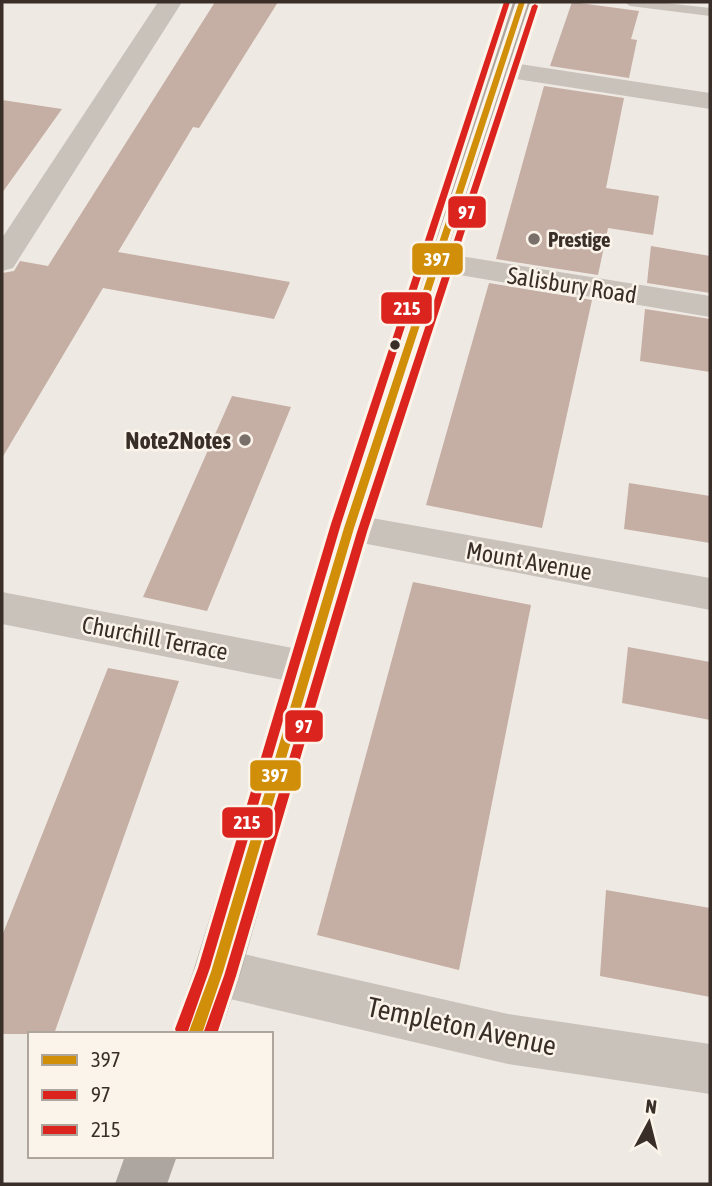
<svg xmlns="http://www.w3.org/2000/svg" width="712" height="1186" font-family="'Asap Condensed',sans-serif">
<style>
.building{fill:#c5aea3}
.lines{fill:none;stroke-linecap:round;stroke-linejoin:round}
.lane{fill:#c8c2bb;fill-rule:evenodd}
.street{fill:#c8c2bb;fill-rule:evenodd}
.primary{fill:#ada6a0;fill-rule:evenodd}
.bus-1-casing{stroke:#fbf4ea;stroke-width:6}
.bus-2-casing{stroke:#fbf4ea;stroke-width:6}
.bus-3-casing{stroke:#fbf4ea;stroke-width:6}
.bus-1{fill:#d18e08;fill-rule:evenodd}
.bus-2{fill:#dc241f;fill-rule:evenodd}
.bus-3{fill:#dc241f;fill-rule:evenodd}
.poi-dot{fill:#797069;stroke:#fbf4ea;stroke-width:2.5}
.bus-dot{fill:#3a2f28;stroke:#fbf4ea;stroke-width:2.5}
.labels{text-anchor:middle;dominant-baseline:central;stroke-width:5;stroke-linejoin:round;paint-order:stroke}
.far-poi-label{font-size:21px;font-weight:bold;fill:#3a2f28;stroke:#fbf4ea;text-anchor:start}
.street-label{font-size:24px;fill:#3a2f28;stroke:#fbf4ea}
.poi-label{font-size:24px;font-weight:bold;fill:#3a2f28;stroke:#fbf4ea;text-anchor:end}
.near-street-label{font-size:28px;fill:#3a2f28;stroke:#fbf4ea}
.line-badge{stroke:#fbf4ea;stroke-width:2.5}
.badge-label{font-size:19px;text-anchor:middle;font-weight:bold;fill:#fff}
</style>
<rect width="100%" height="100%" fill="#efe9e3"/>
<!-- building -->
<path class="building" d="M215,2H278L199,128L193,127L118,252L290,282L274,319L103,288L2,458V273L14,271L20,261L48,266Z
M572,2L639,11L631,39L637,40L629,78L550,66Z
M544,86L624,98L606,188L659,196L653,235L608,228L598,275L496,259Z
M2,100L62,109L2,193Z
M651,246L710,256V293L647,283Z
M489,283L592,300L542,528L426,505Z
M645,309L710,319V372L640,361Z
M232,396L291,407L207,611L143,597Z
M629,483L710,496V543L624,529Z
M413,582L531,605L459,970L317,935Z
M628,647L710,662V720L622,703Z
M108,668L179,681L54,1034H2V936Z
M606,890L710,908V997L600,976Z"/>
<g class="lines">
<!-- lane -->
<path class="lane" d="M624,2H657L710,8V16L630,6Z"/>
<!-- street -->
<path class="street" d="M158,2H182L13,268L2,271V238Z
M499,61L710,93V109L490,75L486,69L490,63Z
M435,252L710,296V317L424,269L420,262L424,255Z
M349,514L710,578V610L336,538L331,528L336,518Z
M2,592L308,651L322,656L328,668L322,680L308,685L2,624Z
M217,948L508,1014L710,1044V1094L508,1064L217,996L200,989L193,972L200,955Z"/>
<!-- primary -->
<path class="primary" d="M510,2H534L367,528L241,972L220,1034H171L193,972L331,528Z
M125,1156H177L167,1184H115Z"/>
<!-- bus-1 casing -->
<g class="bus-1-casing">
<path id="bus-1" d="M519,2H525L354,528L223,972L202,1034H188L211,972L344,528Z"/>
</g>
<!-- bus-2 casing -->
<g class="bus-2-casing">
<path id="bus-2" d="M535,4L538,6L367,532L236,976L217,1034H203L224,976L357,532L532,6Z"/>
</g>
<!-- bus-3 casing -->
<g class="bus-3-casing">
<path id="bus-3" d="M504,2H510L341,524L210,968L187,1034H177L175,1029L198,968L331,524Z"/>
</g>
<!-- bus-1 -->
<use href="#bus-1" class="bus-1"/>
<!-- bus-2 -->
<use href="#bus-2" class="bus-2"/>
<!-- bus-3 -->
<use href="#bus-3" class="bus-3"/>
</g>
<!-- markers -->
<g class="poi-dot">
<circle cx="534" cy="239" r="7"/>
<circle cx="245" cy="440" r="7"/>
</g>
<circle class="bus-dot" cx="395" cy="345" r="6"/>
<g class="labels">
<!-- far-poi labels -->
<g class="far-poi-label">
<text x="548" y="239">Prestige</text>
</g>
<!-- street labels -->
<g class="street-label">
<text transform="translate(572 285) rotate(9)">Salisbury Road</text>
<text transform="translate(529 561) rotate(10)">Mount Avenue</text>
<text transform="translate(155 638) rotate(11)">Churchill Terrace</text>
</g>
<!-- poi labels -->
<g class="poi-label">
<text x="231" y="440">Note2Notes</text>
</g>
<!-- near-street labels -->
<g class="near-street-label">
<text transform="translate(462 1026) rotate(12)">Templeton Avenue</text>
</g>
</g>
<g class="line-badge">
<rect x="447" y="195" width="40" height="34" rx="7" fill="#dc241f"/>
<rect x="411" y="242" width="53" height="34" rx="7" fill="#d18e08"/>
<rect x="380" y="291" width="53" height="34" rx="7" fill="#dc241f"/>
<rect x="284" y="709" width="40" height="34" rx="7" fill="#dc241f"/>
<rect x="249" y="759" width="53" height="33" rx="7" fill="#d18e08"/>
<rect x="221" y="806" width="53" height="33" rx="7" fill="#dc241f"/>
</g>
<g class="badge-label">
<text x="467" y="219">97</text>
<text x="437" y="266">397</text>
<text x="407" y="315">215</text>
<text x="304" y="733">97</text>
<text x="275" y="782">397</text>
<text x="247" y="829">215</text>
</g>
<!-- border -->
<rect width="712" height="1186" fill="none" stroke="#3a2f28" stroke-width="7"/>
<!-- legend -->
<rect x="28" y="1032" width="245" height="126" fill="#fbf4ea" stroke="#aea59c" stroke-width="2"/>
<rect x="42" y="1055" width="35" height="10" fill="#d18e08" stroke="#aea59c" stroke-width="2"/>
<text x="91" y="1067" font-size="21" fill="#3a2f28">397</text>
<rect x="42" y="1090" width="35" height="10" fill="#dc241f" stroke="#aea59c" stroke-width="2"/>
<text x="91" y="1102" font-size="21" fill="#3a2f28">97</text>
<rect x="42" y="1125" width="35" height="10" fill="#dc241f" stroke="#aea59c" stroke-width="2"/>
<text x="91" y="1137" font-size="21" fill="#3a2f28">215</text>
<!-- north arrow -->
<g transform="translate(649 1123) rotate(7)" stroke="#fbf4ea" stroke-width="5" paint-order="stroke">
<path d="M0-5L12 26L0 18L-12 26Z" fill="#3a2f28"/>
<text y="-10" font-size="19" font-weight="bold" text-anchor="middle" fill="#3a2f28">N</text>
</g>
</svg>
